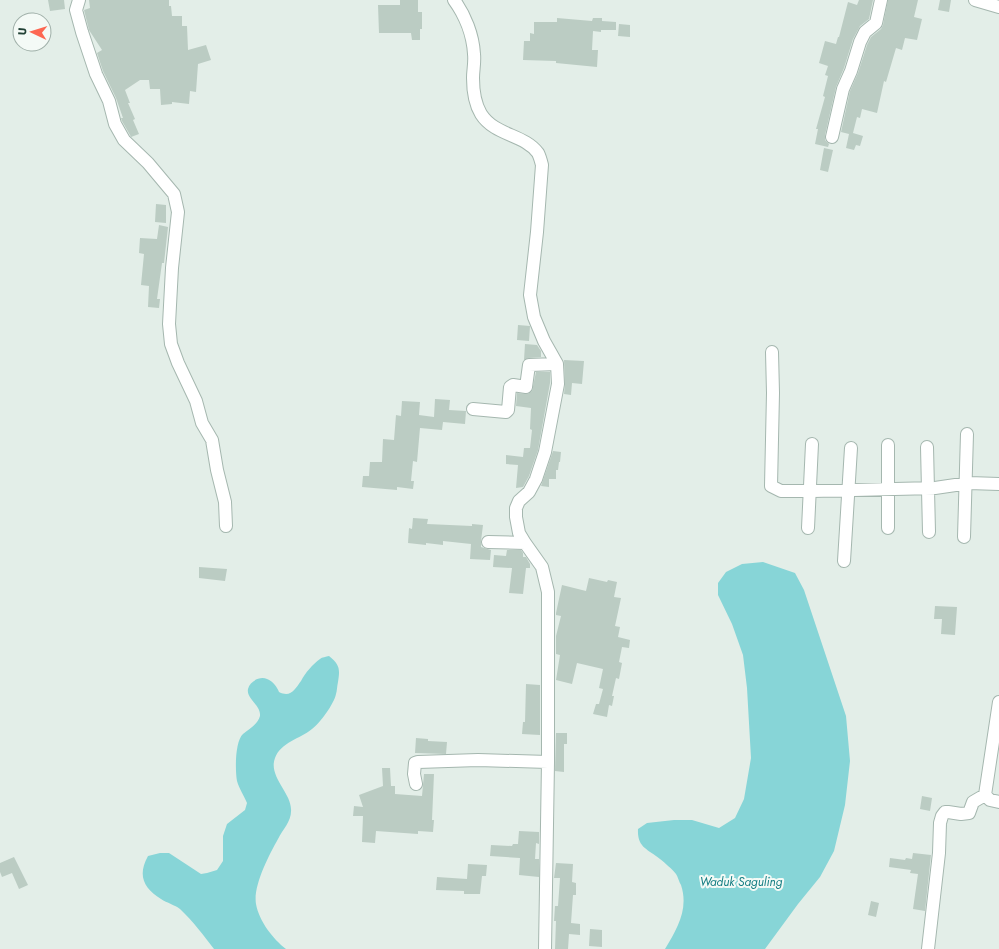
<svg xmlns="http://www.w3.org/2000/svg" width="999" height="949" font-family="Jost,sans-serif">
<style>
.water{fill:#87d5d7}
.building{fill:#bbccc3}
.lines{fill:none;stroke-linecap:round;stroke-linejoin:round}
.minor-casing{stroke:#a5b7af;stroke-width:14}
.minor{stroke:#fff;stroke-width:12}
.labels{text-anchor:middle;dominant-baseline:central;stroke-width:4;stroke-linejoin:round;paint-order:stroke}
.water-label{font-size:12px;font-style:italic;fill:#157e83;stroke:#f4faf6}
</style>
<rect width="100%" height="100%" fill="#e3eee8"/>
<!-- water -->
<path class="water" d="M763,562L795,573L804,590L846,716L850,761L845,805L834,851L820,877L798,904L765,949H665C677,929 689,909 681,885C679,882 678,877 676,874C672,869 665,863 660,859C648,849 637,848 638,829L647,823L674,820H692L719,828L735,818L744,799L751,758L747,688L743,655L732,624L718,595V583L726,572L742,564Z
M329,656C340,665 340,669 338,682C337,686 337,691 336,694C334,704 320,723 312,729C300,739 281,742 275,758C268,776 291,793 291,809C292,821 283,829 278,839C269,855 253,886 256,904C259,921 273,939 286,949H214C204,936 193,921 180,909C175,905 167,903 161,899C144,888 137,876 148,856L160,853H169L201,874L207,873L217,870L223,861V836L227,824L245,810L247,803C244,796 239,788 237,781C235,770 235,741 243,734C249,729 258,724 260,716C261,705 246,699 248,689C250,681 260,676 267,679C273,681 277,687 279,692C291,698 295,689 301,681C305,673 313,664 320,659C322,657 326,657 329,656Z"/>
<!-- building -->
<path class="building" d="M48,0H64L65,9L50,11Z
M89,0H169V6H171L172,16H182V26H187L188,50L206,45L211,60L198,64L196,92L190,91L189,104L172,102V104L161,105L160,89H150L149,80H140L125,90L130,103H128L135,119L133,120L139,134L131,137L130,135L122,121L121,118H123L116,98L103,71L97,53L102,50L89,30L84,10L90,8Z
M400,0H418V12H422V29H420V40H412L411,33H379L378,5H400Z
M859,0H873L869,19L860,26L853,39L844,68L836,87L825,135V140L829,144L828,147L815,144L818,129H816L825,97L823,96L828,76L825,75L828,66L819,63L825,41L836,44L838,37H839L848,2L857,5Z
M888,0H918L914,17L922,19L917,40L905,38L902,50L896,48L886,82L884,81L877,113L862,109L860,118L857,117L853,133L863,136L860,146L856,145L854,150L846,148L849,134L841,132L850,91L858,73L867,45L871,37L881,29L883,25Z
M940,0H951L949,12L938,10Z
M557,18L592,21L593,18H602V21L616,22V30H601V32L593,31L592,50H598L597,67L556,63V61L523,60L524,41H530V33L534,34V22H557Z
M619,24L630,25V37L618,36Z
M824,148L833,150L828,172L820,170Z
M156,204L166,205V223L155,222Z
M159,225L168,227L164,263H162L157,299H160L159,308L148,307L149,286L141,285L144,254L139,253L140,238L157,239Z
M518,325L530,326L529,341L517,340Z
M525,344L537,345L541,351V357L529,358L524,360Z
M564,360L584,361L582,384L572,383L571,395L564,394L565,384Z
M536,372H550V383L538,450L529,476L523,487L516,488L518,465L506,464V455L523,457L524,448H530L532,430L530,429L531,408L516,406L517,393L528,394L532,391Z
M435,399L450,400L449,410L466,411L465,424L443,422L442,430L420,428L417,462L413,461L411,481H414L413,489L397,487V490L362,487L363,476H369L370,462H382L383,439L394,440L396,415L401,416L402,401L420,402L419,415L434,417Z
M553,451L561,452L560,462H559L558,470H556V479H549V487L541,486Z
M413,518L428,519L427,524L472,526V524L483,525L481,541V547L491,550L490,560L470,559L471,544L443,541V545L426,543V545L408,543L409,528L412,529Z
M507,550H521L523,553V557H526L530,564V568H526L523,594L509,593L512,568L493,567L494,555L506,556Z
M199,567L227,569L225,581L199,578Z
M589,578L607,582L608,580L617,582L614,597L621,598L615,626L620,627L618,637L630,640L629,648L622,647L619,662L622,663L619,679L616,678L612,696H614L612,706L609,705L607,717L593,714L596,704H599L603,689L599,688L603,669L577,663L572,684L556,680L560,655L556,654V636L561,616L556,615V613L562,585L586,591Z
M935,606L957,607L955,635L941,634L942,619H934Z
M526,684L540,685V735L522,734L523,722H525Z
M556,733H567V744H564V772L555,771Z
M416,738L428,739V741L447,742L446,754L415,753Z
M382,768H390L391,786H395V794L422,796L424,774H434L432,820H434L433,832L418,831V834L376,831L375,843L362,842L363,816H353L354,806L363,807L359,795L383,786Z
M922,796L932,798L930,811L920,809Z
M519,831L539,832V844L536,843L535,859H539V877L519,875L520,858L490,856L491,845L512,846L513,844H518Z
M913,853L931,855L925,911L913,909L918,874L910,873L911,870L889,867L890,858L905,860L906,858L912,859Z
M14,857L28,885L19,889L12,873L2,877L0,872V863Z
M556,863L573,864L572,882L576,883V895H573L571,923L580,924V935L569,934L568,949H555L556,921H554L555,906H558L560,878H554Z
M468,864L487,865L486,876H482L480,894H464V891L436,890L437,877L467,879Z
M871,901L879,903L876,917L868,915Z
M590,929L602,930V947L589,946Z"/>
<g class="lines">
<!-- minor casing -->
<g class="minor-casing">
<path id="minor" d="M79,0L76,10L82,32L96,74L109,101L115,124L124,140L148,163L174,194L178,212L172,268L169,324L171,344L178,363L196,401L202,423L212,440L217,470L225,502L226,526
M454,0C465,15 473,35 474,54C475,62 473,70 473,78C473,90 475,104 481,114C495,136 524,134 538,153C540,157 541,161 542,165L537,232L530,295L534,317L544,341L557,364L558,384L545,452L536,479L529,492L519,501L516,508V517L519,533L525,543L542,567L548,592V762L545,949
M975,0L999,7
M832,137L843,89L851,71L860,42L865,32L876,23L881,0
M772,352L773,393L771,486L781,491H813L935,488L969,483L999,484
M473,409L506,412L508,410L510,387L513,385L526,387L529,365L557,364
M927,447L929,532
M808,528L812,444
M888,528V445
M964,537L967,434
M488,542L525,543
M844,561L851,448
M999,702L985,795L990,800L999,802
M416,784L414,774L415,763L418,762L478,760L548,762
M928,949L939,853L940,823L942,816L945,812H948L961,814L969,813L973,802L985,795"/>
</g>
<!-- minor -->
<use href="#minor" class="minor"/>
</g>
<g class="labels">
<!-- water labels -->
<g class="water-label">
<text x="741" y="882">Waduk Saguling</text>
</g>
</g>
<!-- north arrow -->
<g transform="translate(32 32) rotate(274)"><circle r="19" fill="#f4faf6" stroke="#a0b0a9"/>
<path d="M0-3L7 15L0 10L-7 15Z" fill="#fd6752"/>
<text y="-6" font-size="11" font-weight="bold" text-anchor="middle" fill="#214135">U</text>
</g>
</svg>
